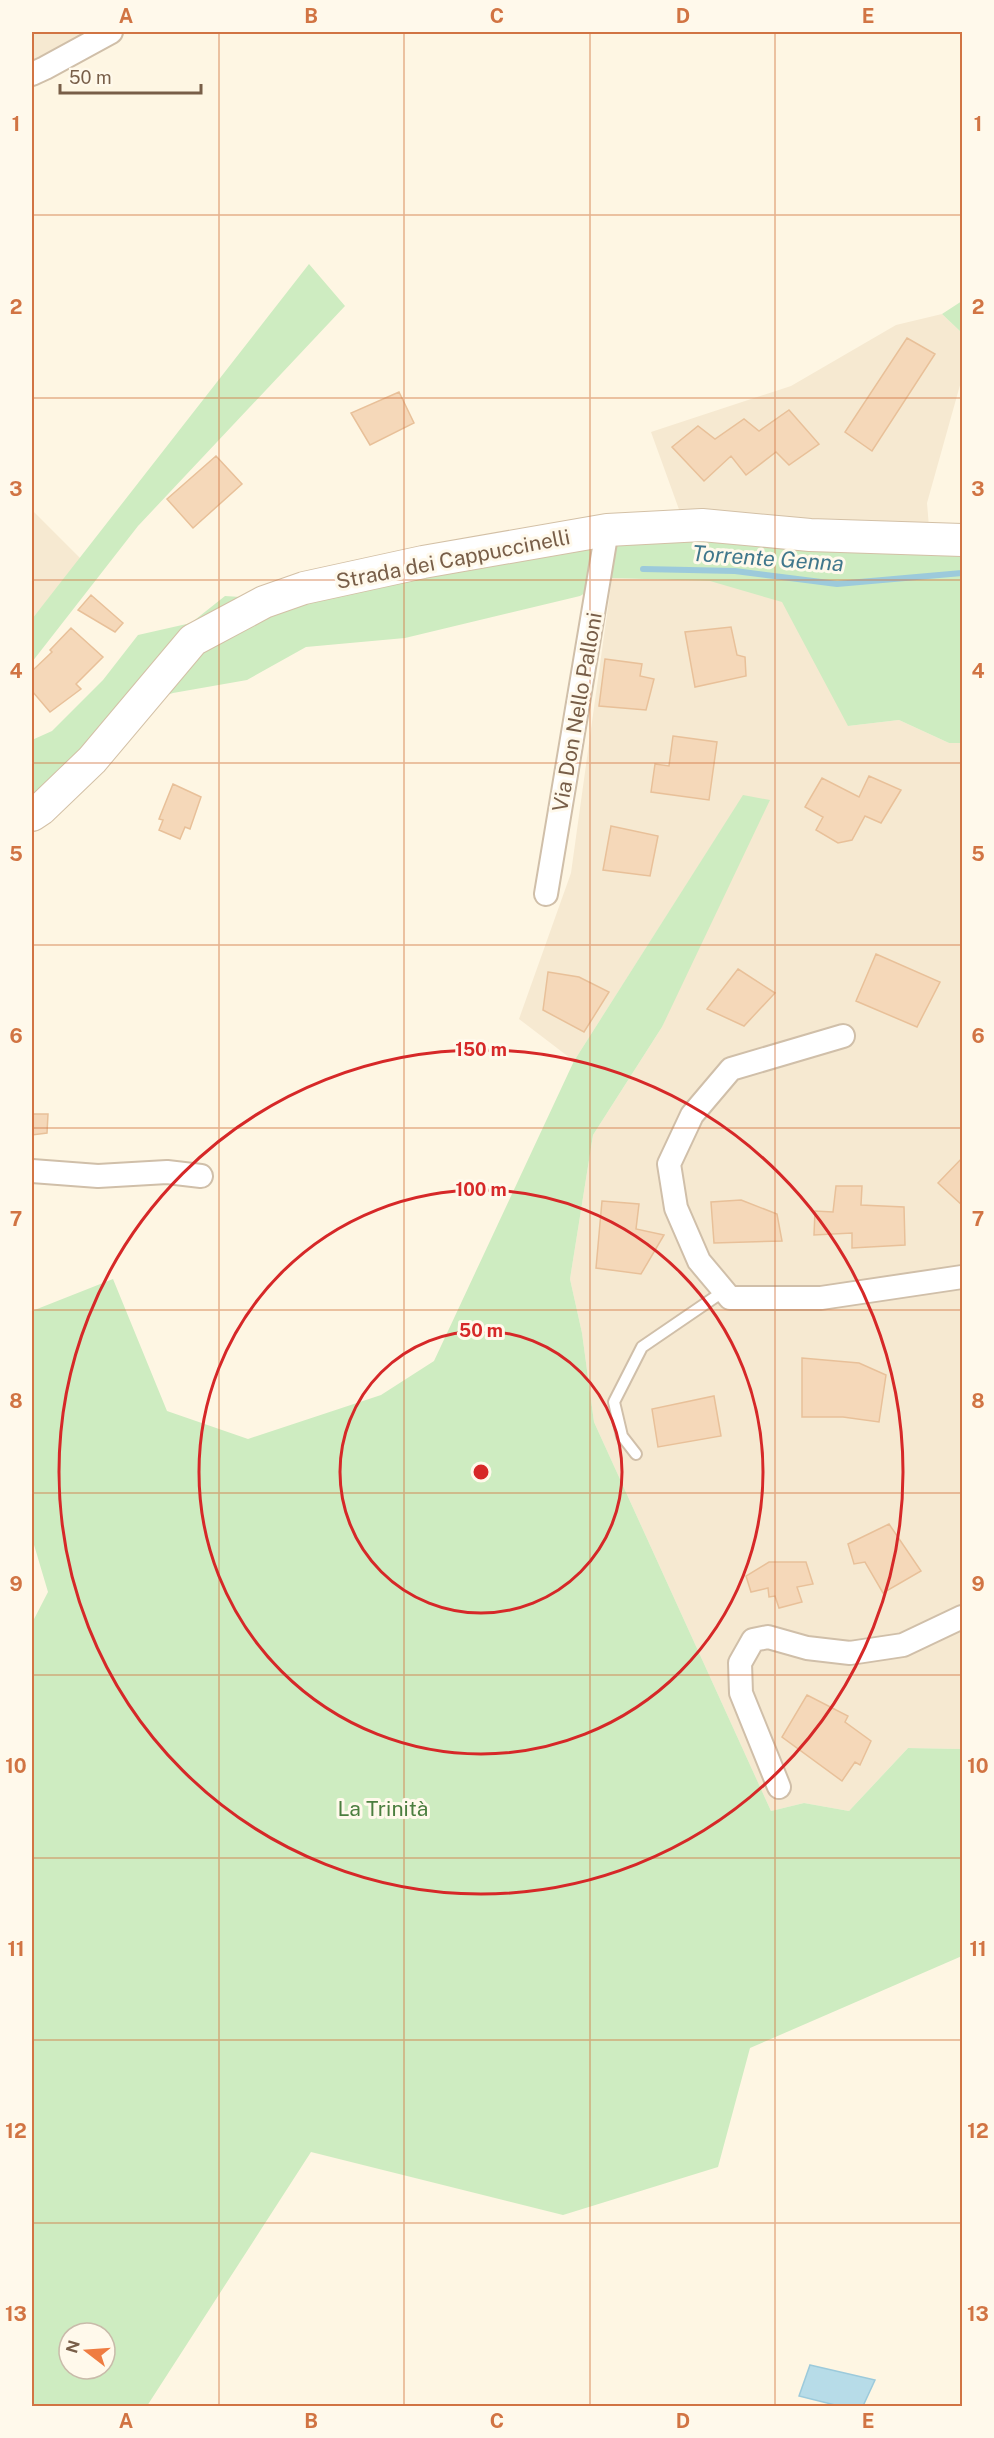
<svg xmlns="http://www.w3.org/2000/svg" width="994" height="2438" font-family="'Public Sans',sans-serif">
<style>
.residential{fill:#f6e9d1}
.green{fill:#ceecc1;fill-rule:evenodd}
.water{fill:#b7dce8;stroke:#9ccadb;stroke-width:1.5}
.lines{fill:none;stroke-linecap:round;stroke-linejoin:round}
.stream{stroke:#9ccadb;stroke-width:6}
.building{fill:#f5d8b9;stroke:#e8c099;stroke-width:1.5}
.lane-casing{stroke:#d0bfa9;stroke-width:14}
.street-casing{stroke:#d0bfa9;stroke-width:26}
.secondary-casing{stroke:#d3c0a6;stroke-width:34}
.lane{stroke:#fff;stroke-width:10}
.street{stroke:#fff;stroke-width:22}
.secondary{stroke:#fff;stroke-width:32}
.grid{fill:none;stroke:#d17443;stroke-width:1.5;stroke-opacity:0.55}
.ring{fill:none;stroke:#d62828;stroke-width:3}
.labels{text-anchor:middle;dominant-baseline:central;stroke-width:6;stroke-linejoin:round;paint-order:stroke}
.street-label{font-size:21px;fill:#785e48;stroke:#fff9eb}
.park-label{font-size:21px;fill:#4b7e3f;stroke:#fff9eb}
.water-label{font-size:22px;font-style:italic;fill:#40778c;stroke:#fff9eb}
.centre{fill:#d62828;stroke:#fff9eb;stroke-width:3}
.ring-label{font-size:18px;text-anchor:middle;font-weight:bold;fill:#d62828;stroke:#fff9eb;stroke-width:6;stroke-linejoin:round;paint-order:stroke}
.neatline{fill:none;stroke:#d17443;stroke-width:2}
.grid-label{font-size:20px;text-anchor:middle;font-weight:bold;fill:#d17443}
</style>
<rect width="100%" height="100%" fill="#fef6e3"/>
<!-- residential -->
<path class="residential" d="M32,32H111L32,74Z
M942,314L962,333V378L927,503L930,539L848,726L899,720L949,743H962V1749L908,1748L849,1811L804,1803L771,1811L594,1422L582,1333L570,1279L593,1135L662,1027L743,796L574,1061L519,1019L571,873L612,578L709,581L685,526L651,432L791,386L896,325Z
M32,510L81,559L32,619Z"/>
<!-- green -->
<path class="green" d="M309,264L345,306L138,526L32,662V619Z
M962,301V333L942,314Z
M607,530L962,540V743H949L899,720L848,726L782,602L710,581L612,578L580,596L405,638L306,647L247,680L173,693L139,704L32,815V740L52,731L103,680L138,635L191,623L225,596L271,599Z
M743,795L770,800L662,1027L593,1135L570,1279L582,1333L594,1422L771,1811L804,1803L849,1811L908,1748L962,1749V1956L750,2048L718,2167L563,2215L311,2152L147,2406H32V1623L48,1592L32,1538V1311L113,1279L167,1411L248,1439L381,1395L434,1361L574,1061ZM69,2333H105V2369H69Z"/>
<!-- water -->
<path class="water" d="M810,2365L875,2380L863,2406H839L799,2396Z"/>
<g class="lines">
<!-- stream -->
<path class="stream" d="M643,569L735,571L837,584L962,573"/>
</g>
<!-- building -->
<path class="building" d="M907,338L935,354L872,451L845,432Z
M399,392L414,423L370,445L351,413Z
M789,410L819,444L789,465L776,452L746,475L731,456L704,481L672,447L698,426L715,439L744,419L759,431Z
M216,456L242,484L193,528L167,499Z
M91,595L123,623L115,632L78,610Z
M731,627L737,655L745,657L746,676L695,687L685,632Z
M71,628L103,657L76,684L81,689L50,712L32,691V671L52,652L50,650Z
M605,659L642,664L640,676L654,679L646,710L599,706Z
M673,736L717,742L709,800L651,792L655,764L669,766Z
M869,776L901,790L881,823L865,816L852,840L838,843L816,830L823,817L805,807L822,778L859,797Z
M173,784L201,797L190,829L185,827L180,839L159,830L163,820L159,819Z
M611,826L658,836L650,876L603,870Z
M876,954L940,982L917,1027L856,1001Z
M738,969L775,993L744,1026L707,1009Z
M548,972L579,977L609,992L584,1032L543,1010Z
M32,1114H48L47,1133L32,1135Z
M963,1157V1206L938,1183Z
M836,1186H862L861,1205L904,1207L905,1245L852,1248V1233L814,1235L815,1211L833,1212Z
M741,1200L777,1214L782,1241L714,1243L711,1202Z
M602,1201L639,1204L636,1229L664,1235L641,1274L596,1268Z
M802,1358L859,1363L886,1375L879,1422L843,1417H802Z
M714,1396L721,1436L658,1447L652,1409Z
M889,1524L921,1571L883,1593L865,1562L854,1564L848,1544Z
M769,1562H806L813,1584L797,1587L802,1602L779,1608L775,1596L769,1597L768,1588L751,1592L746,1576Z
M807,1695L848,1716L845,1722L871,1741L860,1765L855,1762L842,1781L782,1737Z"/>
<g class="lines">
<!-- lane casing -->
<g class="lane-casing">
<path id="lane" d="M636,1454L622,1436L614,1402L642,1347L724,1291"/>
</g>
<!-- street casing -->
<g class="street-casing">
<path id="street" d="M32,74L45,68L111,32
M546,894L607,530
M843,1036L731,1069L692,1115L669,1164L676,1208L699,1261L730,1298H821L962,1277
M32,1171L98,1176L167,1172L201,1176
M779,1787L741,1693L740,1663L753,1640L768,1637L807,1648L850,1653L903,1645L962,1617"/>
</g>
<!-- secondary casing -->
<g class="secondary-casing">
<path id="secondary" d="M32,815L41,809L92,760L193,640L264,602L304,588L423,562L607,530L702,525L810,535L962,540"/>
</g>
<!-- lane -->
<use href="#lane" class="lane"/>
<!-- street -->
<use href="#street" class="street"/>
<!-- secondary -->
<use href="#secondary" class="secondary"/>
</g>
<!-- grid -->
<path class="grid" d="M219,32V2406M404,32V2406M590,32V2406M775,32V2406M32,215H962M32,398H962M32,580H962M32,763H962M32,945H962M32,1128H962M32,1310H962M32,1493H962M32,1675H962M32,1858H962M32,2040H962M32,2223H962"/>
<!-- distance rings -->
<g class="ring">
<circle cx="481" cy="1472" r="141"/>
<circle cx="481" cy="1472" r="282"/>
<circle cx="481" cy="1472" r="422"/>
</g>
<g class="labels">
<!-- street labels -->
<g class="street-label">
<text transform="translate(453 559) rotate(-11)">Strada dei Cappuccinelli</text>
<text transform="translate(577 712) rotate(-80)">Via Don Nello Palloni</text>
</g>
<!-- park labels -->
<g class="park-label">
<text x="383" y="1808">La Trinità</text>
</g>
<!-- water labels -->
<g class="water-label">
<text transform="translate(768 558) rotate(4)">Torrente Genna</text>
</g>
</g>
<circle cx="481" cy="1472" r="9" class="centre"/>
<g class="ring-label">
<text x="481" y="1056">150 m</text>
<text x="481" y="1196">100 m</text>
<text x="481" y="1337">50 m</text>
</g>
<!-- border -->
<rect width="994" height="2438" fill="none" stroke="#fff9eb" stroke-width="66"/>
<!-- north arrow -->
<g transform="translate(87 2351) rotate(287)"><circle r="28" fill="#fff9eb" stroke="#c9bbaa" stroke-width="1.5"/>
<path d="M0-4.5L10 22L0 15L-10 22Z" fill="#ef7c41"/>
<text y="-9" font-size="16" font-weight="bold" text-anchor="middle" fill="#785e48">N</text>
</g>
<!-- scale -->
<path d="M60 84v9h141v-9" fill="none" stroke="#785e48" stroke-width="3"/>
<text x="69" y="84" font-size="18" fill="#785e48" stroke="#fff9eb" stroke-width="4.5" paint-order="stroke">50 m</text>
<rect x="33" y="33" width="928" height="2372" class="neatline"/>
<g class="grid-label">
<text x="126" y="23">A</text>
<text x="311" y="23">B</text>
<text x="497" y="23">C</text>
<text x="683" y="23">D</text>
<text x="868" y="23">E</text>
<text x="16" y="131">1</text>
<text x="978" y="131">1</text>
<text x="16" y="314">2</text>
<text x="978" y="314">2</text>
<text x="16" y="496">3</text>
<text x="978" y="496">3</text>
<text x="16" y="678">4</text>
<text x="978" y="678">4</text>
<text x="16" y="861">5</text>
<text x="978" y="861">5</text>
<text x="16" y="1043">6</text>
<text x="978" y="1043">6</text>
<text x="16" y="1226">7</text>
<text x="978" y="1226">7</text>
<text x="16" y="1408">8</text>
<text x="978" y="1408">8</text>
<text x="16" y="1591">9</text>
<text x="978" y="1591">9</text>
<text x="16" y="1773">10</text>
<text x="978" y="1773">10</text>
<text x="16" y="1956">11</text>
<text x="978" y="1956">11</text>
<text x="16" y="2138">12</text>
<text x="978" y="2138">12</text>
<text x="16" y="2321">13</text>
<text x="978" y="2321">13</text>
<text x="126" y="2428">A</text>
<text x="311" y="2428">B</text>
<text x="497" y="2428">C</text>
<text x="683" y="2428">D</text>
<text x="868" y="2428">E</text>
</g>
</svg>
